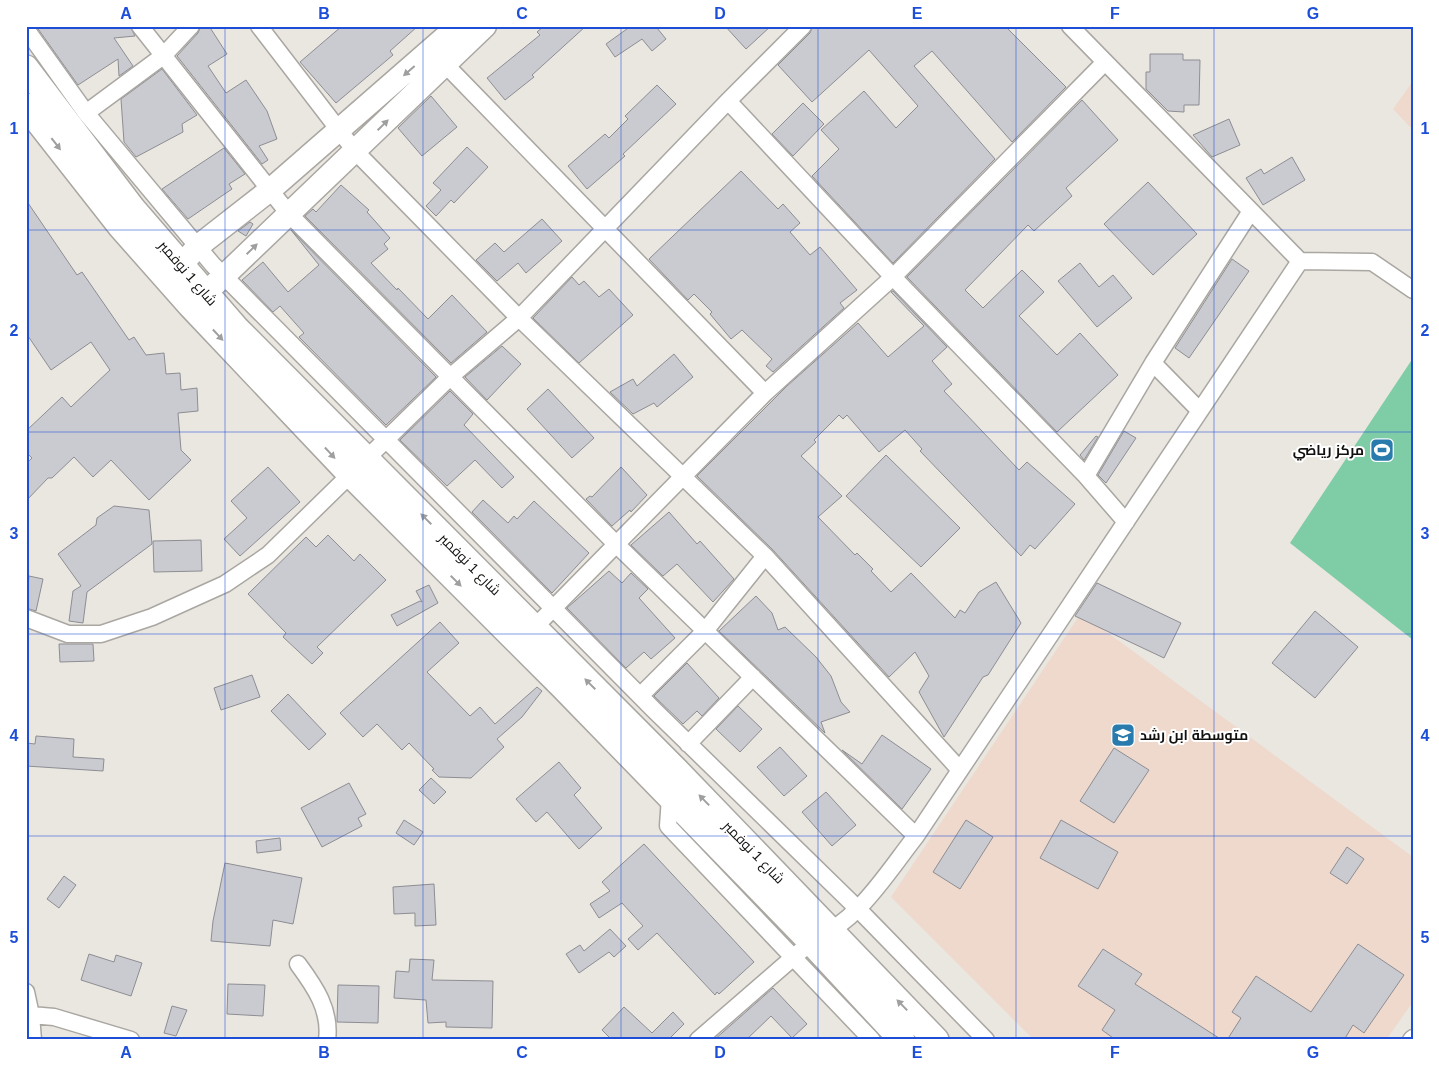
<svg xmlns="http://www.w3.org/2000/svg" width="1439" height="1066" font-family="Arial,Cairo,sans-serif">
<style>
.education{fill:#eed9cc}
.green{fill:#7ecda6}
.building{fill:#cacbd1;stroke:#8d8d93}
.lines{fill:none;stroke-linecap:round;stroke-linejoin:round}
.street-casing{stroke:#aaa7a2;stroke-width:19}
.secondary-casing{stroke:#aaa7a2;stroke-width:25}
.primary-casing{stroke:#aaa7a2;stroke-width:28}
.street{stroke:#fff;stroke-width:16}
.secondary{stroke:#fff;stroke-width:22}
.primary{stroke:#fff;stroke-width:25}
.oneway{fill:#a09f9f}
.grid{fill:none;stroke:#1d4ed8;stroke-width:1;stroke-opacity:0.55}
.labels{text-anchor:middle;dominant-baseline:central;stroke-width:4;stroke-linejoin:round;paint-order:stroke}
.street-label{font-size:14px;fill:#11100e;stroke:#fff}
.poi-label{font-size:14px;font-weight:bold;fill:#11100e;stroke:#fff;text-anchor:end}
.neatline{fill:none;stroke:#1d4ed8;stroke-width:2}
.grid-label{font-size:16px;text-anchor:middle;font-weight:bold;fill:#1d4ed8}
</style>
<rect width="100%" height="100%" fill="#eae7e1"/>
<!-- education -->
<path class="education" d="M1413,81V130L1393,109Z
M1081,613L1413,857V1002L1386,1040H1034L891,897Z"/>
<!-- green -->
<path class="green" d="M1413,358V640L1290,543Z"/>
<!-- building -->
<path class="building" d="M36,26H130L135,36L114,38L133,66L119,76L118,59L78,85Z
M201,26H209L227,54L208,66L226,93L246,80L267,111L277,139L259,146L268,160L262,164L177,56L198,33Z
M342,26H418L390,51L393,55L336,103L300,62Z
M544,26H586L532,75L534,77L505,100L487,78L540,35L537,32Z
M631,26H660L657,28L666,39L652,51L642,39L615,57L606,44Z
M725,26H771L746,49Z
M813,26H1005L1066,87L1012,142L932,51L914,66L995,159L893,263L812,176L839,149L821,130L864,91L896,128L918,106L869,50L812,102L778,65L810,33Z
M1150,54H1183V60H1200L1199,105H1184V112L1168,111L1146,89V72H1150Z
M162,69L197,115L182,124L183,132L136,157L124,142L121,99Z
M657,85L676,104L623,154L625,156L587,189L568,166L605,134L609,138L628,119L625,116Z
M431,96L457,127L422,156L398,128Z
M1082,100L1118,140L1066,188L1072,196L1034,231L1028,225L965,290L983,308L1022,270L1044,292L1019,316L1057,355L1080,333L1118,375L1057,432L907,277Z
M803,103L824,124L793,156L772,134Z
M1229,119L1240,145L1212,157L1193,135Z
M467,147L488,167L454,203L451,200L436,216L426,206L441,190L433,183Z
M224,148L245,174L229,184L232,189L188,219L162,189Z
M1292,157L1305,180L1263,205L1246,178L1261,169L1264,174Z
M741,171L778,209L783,204L800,223L790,232L810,255L820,247L857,290L840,303L844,308L773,372L766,366L772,359L742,330L731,339L710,314L712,312L694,294L688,300L649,259Z
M1148,182L1197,234L1153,275L1104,224Z
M341,185L369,210L367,212L390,238L384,244L388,249L371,263L397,290L398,288L428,319L452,295L487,332L451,363L305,216L313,209L316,212Z
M26,200L77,275L82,272L129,340L134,337L146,355L164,353L166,374L180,373L181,390L197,388L198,411L178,413L181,450L191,460L149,500L111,460L93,477L74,457L52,478H48L26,501V464L32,458L26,452V431L62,397L71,407L110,370L91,342L51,370L26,333Z
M542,219L562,241L526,273L518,263L497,281L476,260L495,243L504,252Z
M250,222L253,224L246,236L238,231Z
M291,230L436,377L386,425L299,337L304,333L280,306L273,312L242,280L263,262L288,292L319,265Z
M1232,259L1249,271L1189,358L1175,348Z
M1080,263L1099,287L1113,275L1132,298L1097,327L1058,281Z
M572,277L579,285L584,281L599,297L609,289L633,315L579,363L533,318Z
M893,291L947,347L932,361L952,384L944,391L1019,470L1027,462L1075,504L1035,549L1030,545L1021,556L920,451L922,449L905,430L879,452L847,415L843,419L839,415L814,440L816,442L801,456L842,496L818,517L855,555L857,553L873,569L871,571L891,592L911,573L955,618L960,610L965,613L979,592L996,582L1021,623L988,675L983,677L944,737L919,692L929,676L915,652L889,677L772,549L697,476L787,386L858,323L888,357L924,326L891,292Z
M502,346L521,364L487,400L465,377Z
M674,354L693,377L657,407L654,403L633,414L610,392L633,379L637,386Z
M548,389L594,438L572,458L527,409Z
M450,391L473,414L464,425L514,477L502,488L475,460L447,486L400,440Z
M1124,431L1136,438L1106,483L1098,475Z
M1096,436L1098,437L1084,460L1080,455Z
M886,455L960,528L921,567L846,496Z
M268,467L300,502L240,556L224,539L247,518L231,501Z
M621,467L647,495L631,512L630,510L612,526L586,499L590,496L592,497Z
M483,500L508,523L514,516L517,519L534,501L589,553L552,593L472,512Z
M114,506L149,510L152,544L87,592L83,623L69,621L73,591L81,586L58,554L96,525L97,518Z
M669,512L697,544L700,541L734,579L713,602L677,564L663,576L631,545Z
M328,535L354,561L360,554L386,580L317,647L323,653L312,664L283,637L286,633L248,594L306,537L316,547Z
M201,540L202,571L154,572L153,541Z
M609,571L622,583L631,573L648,589L639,598L675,638L651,659L644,652L626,668L567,608Z
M29,576L43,579L36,611L26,608Z
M1097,583L1181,623L1164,658L1075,616Z
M429,585L438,603L397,626L391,615L420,601L422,602L416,591Z
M756,596L772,613L778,630L785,627L816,657L831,676L841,702L850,712L821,722L825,733L719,631Z
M1315,611L1358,647L1315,698L1272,663Z
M440,622L459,643L427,672L470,716L480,707L495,724L537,687L542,691L522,717L497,739L504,747L471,778L439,777L432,770L434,769L409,743L402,750L377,724L363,737L340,713Z
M59,644H93L94,661L60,662Z
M687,663L719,698L702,716L697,711L683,724L654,696Z
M252,675L260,697L221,710L214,688Z
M288,694L326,734L309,750L271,711Z
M738,706L762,729L740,752L716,729Z
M882,735L931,769L902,809L842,750L862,764Z
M36,736L74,739L73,757L104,759L103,771L26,766V743L35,744Z
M780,747L807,776L784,796L757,767Z
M1114,748L1149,770L1114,823L1080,801Z
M559,762L581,788L574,795L602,828L579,849L547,812L536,822L516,799Z
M431,778L446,792L434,804L419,790Z
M349,783L366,814L358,818L362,826L322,847L301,808Z
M826,792L856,825L832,846L802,812Z
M404,820L423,832L414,845L396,833Z
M966,820L993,837L960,889L933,872Z
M1061,820L1118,852L1098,889L1040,858Z
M280,838L281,850L257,853L256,841Z
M644,844L754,962L719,994L717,992L715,995L657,933L638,950L628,939L643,926L622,903L599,918L590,904L610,891L602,882Z
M1347,847L1364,859L1347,884L1330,873Z
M225,863L302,878L293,924L273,920L270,946L211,941L213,921Z
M64,876L76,885L59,908L47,899Z
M434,884L436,925L415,926V913L394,914L393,887Z
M610,929L626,946L614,957L609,952L579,973L566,954L580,945L584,951Z
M1358,944L1404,975L1364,1033L1353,1025L1344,1040H1227L1241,1018L1232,1012L1256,976L1311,1012Z
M1103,949L1142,974L1135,984L1222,1040H1116L1102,1030L1115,1010L1078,986Z
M89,954L114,962L116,955L142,963L131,996L81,980Z
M410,959L434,960L432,980L493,981L492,1028L446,1027V1022L428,1023L426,1000L394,998L396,971L409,972Z
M228,984L265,985L263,1016L227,1014Z
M338,985L379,986L378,1023L337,1022Z
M773,988L807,1024L792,1038L771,1016L746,1040H714Z
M172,1006L187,1010L176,1036L164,1033Z
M624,1007L652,1033L673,1012L684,1024L668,1040H612L602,1030Z"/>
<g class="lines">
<!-- street casing -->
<g class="street-casing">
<path id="street" d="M140,26L289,214L617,545L916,836
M259,26L355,151L519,318L765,556L960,770
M1070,26L1300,261
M26,29L86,113L213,265L654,710L859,910L986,1040
M439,58L765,393
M728,101L893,277L1086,476L1126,522
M86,113L163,56L191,26
M1153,363L1200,411
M1086,476L1153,363L1251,211
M26,618L68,634H101L152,617L225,584L268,555L450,377L519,318L728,101L803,26
M528,634L765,393L893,277L1105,62
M640,696L705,631L765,556
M688,744L753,677
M670,797L668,826L872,1040
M298,964C315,987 331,1010 327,1040
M26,992L31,1015L54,1017L131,1040
M31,1015L33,1040
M698,1040L811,942C860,919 884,877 916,836L1300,261L1372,262L1413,290
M1411,1040L1413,1038"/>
</g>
<!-- secondary casing -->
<g class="secondary-casing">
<path id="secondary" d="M170,279L197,247L270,190L458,26
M191,305L224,276L485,26"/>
</g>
<!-- primary casing -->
<g class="primary-casing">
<path id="primary" d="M26,68L133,209L236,328L677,771L936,1040
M26,106L121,227L190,305L350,474L563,687L811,942L902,1040"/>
</g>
<!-- street -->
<use href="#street" class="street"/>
<!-- secondary -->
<use href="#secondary" class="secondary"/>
<!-- primary -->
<use href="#primary" class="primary"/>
</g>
<!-- one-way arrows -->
<defs><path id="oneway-solid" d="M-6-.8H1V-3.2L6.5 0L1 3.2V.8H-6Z" transform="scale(1.25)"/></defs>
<g class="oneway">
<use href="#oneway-solid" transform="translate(409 71) rotate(139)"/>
<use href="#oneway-solid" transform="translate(383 125) rotate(-44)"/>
<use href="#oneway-solid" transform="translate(56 144) rotate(52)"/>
<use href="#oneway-solid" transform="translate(252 249) rotate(-44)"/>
<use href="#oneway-solid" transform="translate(218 335) rotate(47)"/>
<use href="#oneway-solid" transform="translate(330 453) rotate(47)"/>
<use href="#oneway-solid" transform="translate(426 519) rotate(-135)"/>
<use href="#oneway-solid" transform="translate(456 581) rotate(45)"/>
<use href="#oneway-solid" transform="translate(590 684) rotate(-135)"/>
<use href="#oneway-solid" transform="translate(704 800) rotate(-134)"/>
<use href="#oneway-solid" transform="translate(902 1005) rotate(-134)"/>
</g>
<!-- grid -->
<path class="grid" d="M225,26V1040M423,26V1040M621,26V1040M818,26V1040M1016,26V1040M1214,26V1040M26,230H1413M26,432H1413M26,634H1413M26,836H1413"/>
<!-- icons -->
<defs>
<g id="stadium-square" transform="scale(1.25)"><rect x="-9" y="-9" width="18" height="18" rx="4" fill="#287bac" stroke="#fff"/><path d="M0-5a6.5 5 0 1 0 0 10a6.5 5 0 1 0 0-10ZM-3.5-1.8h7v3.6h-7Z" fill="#fff"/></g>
<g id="school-square" transform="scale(1.25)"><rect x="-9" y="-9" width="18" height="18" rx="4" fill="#287bac" stroke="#fff"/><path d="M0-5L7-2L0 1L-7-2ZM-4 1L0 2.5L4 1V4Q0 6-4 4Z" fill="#fff"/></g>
</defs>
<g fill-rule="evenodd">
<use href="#stadium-square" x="1382" y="450"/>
<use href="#school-square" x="1123" y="735"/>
</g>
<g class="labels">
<!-- street labels -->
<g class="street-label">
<text transform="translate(188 273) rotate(49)">شارع 1 نوفمبر</text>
<text transform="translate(470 564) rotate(45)">شارع 1 نوفمبر</text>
<text transform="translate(754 852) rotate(46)">شارع 1 نوفمبر</text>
</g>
<!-- poi labels -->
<g class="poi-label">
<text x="1364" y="450">مركز رياضي</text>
<text x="1140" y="735" text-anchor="start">متوسطة ابن رشد</text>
</g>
</g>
<!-- border -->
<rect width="1439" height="1066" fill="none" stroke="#ffffff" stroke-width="55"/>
<rect x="28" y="28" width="1384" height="1010" class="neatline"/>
<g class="grid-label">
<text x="126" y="19">A</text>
<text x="324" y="19">B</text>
<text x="522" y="19">C</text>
<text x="720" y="19">D</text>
<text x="917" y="19">E</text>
<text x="1115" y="19">F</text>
<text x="1313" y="19">G</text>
<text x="14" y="134">1</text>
<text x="1425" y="134">1</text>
<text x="14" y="336">2</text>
<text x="1425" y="336">2</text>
<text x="14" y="539">3</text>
<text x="1425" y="539">3</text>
<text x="14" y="741">4</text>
<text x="1425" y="741">4</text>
<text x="14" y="943">5</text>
<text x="1425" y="943">5</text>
<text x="126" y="1058">A</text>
<text x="324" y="1058">B</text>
<text x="522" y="1058">C</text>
<text x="720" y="1058">D</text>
<text x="917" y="1058">E</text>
<text x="1115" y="1058">F</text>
<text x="1313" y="1058">G</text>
</g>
</svg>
